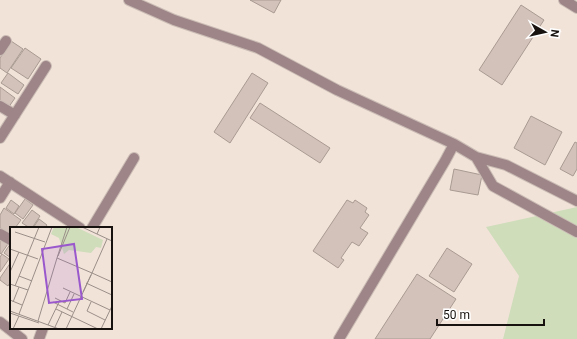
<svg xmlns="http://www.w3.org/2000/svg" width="577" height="339" font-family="Roboto,sans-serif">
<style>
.green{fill:#cfddbb}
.building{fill:#d2c2ba;stroke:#a99a92}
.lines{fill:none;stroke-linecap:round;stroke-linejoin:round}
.minor-casing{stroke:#cbbdb5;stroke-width:12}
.minor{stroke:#9d8588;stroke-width:10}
.inset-road{fill:none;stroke:#9a8f88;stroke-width:1}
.view{fill:#9a58cd;fill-opacity:0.15;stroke:#9a58cd;stroke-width:2}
.inset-edge{fill:none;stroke:#17120f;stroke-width:2}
</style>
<rect width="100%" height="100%" fill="#f2e3d9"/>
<!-- green -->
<path class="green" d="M577,207V339H503L519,276L486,227Z"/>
<!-- building -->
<path class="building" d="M250,0H281L274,13Z
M521,5L544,20L502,85L479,70Z
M11,41L23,49L7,73L0,68V58Z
M25,48L41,59L28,79L11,68Z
M8,73L24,85L18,94L1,83Z
M252,73L268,83L230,143L214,132Z
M0,87L15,98L8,108L0,103Z
M260,103L330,148L320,163L250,118Z
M531,116L562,132L545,165L514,148Z
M575,142L577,143V169L573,176L560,169Z
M454,169L482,175L478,195L450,190Z
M25,199L33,205L23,219L15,213Z
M11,200L19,206L14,214L6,208Z
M347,200L353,203L355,200L367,208L365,212L369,215L360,228L368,233L359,246L352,242L341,258L344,260L338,268L313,251Z
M4,208L21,220L15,228H11L10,235L0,228V215Z
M32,210L40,216L32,228H30L22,223Z
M39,219L47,225L45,228H33Z
M0,234L10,241L1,254L0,253Z
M11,243V258L4,253Z
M447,248L472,264L454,292L429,276Z
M2,254L9,259L0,272V257Z
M11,262V281L8,286L0,280V278Z
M417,274L456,299L430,339H375Z"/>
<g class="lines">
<!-- minor casing -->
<g class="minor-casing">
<path id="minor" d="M129,0L174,20L258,48L337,90L454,144
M564,0L577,8
M0,50L6,41
M0,106L15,115
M0,138L46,66
M476,157L493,186L577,232
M0,176L80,228
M0,198L10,182
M92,228L134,158
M0,234L11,240
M0,322L22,339
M39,339L43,328
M339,339L445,161L454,144L476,157L506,165L577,201"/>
</g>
<!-- minor -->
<use href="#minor" class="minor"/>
</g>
<!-- overview -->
<g transform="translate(10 227)">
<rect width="102" height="102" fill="#f2e3d9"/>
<path d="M44,0H66L93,13L91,21L86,20L81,26L59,23L54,27L49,11L41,7Z" fill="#cfddbb"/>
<path class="inset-road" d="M72,0L87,7M90,0L87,7L102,14M5,5L35,15M97,12L82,46L102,55M0,22L28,32M48,29L60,0M0,45L9,25M9,49L22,54M76,56L102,68M0,57L18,63M5,59L29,0M53,61L100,83M73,65L81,48M45,71L55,76L60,65M0,73L12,78M3,75L9,60M43,75L63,85M81,75L77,84L95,93M46,82L88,102M57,82L64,67M0,84L49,102M0,86L29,96M9,87L42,0M28,94L47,31M38,98L50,73M45,100L52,85M3,102L9,89M56,102L82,46L47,31L57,0M91,102L102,79"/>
<path class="view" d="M64,17L72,72L39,76L32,22Z"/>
<rect width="102" height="102" class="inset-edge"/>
</g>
<!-- north arrow -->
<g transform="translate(545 32) rotate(98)" stroke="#ffffff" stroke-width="3" paint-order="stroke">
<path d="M0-3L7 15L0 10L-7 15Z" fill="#17120f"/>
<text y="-6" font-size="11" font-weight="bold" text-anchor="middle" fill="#17120f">N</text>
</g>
<!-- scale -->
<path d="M437 319v6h107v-6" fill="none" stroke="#17120f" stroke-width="2"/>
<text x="443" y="319" font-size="12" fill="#17120f" stroke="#ffffff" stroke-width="3" paint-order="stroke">50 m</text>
</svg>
